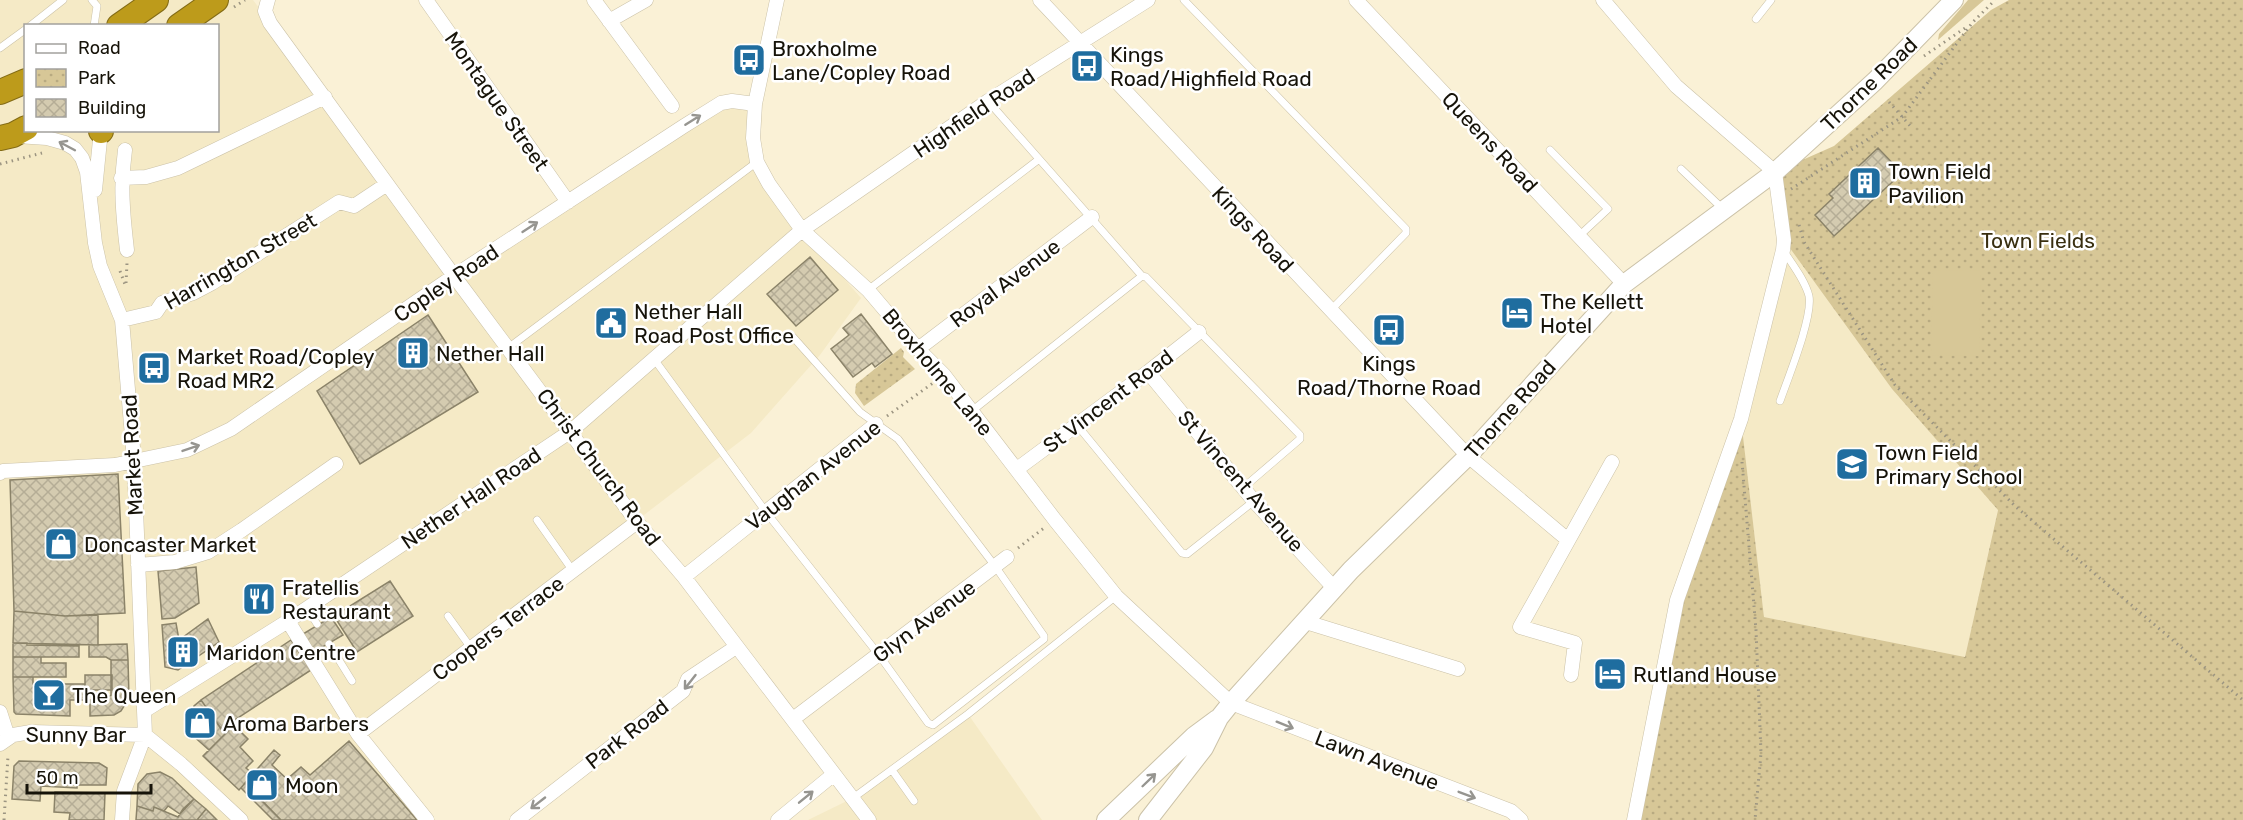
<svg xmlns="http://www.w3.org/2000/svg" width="2243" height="820" font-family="Rubik,sans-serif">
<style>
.built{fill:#f5eac6;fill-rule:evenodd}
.grass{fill:url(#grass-tufts)}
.park{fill:url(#park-dots)}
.garden{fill:#d7c797}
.building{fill:url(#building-cross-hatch);stroke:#8b8369;stroke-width:1.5}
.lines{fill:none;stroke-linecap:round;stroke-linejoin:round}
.lane-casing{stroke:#cbc2a8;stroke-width:8}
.street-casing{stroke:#cbc2a8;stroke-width:15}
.secondary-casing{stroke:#cbc2a8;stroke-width:20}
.highway-casing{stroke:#836b15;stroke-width:26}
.path{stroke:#9b9481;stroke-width:3;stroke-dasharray:1.5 4.5;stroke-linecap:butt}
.lane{stroke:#fff;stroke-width:7}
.street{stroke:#fff;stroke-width:14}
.secondary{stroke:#fff;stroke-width:18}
.highway{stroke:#bd9b1b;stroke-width:24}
.oneway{stroke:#969590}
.labels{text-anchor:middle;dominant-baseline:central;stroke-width:5;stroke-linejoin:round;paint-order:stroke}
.poi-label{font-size:21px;fill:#161309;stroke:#fff;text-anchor:start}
.street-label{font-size:21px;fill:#161309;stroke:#fff}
.park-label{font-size:21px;fill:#392f10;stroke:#fff}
</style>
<defs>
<pattern id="grass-tufts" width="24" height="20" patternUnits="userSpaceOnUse" patternTransform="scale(1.5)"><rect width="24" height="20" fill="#d7c797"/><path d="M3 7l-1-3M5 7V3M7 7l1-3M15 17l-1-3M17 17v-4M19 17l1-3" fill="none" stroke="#b8aa81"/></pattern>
<pattern id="park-dots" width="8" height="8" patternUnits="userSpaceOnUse" patternTransform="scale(1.5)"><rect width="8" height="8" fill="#d7c797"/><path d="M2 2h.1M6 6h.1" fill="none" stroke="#b8aa81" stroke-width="1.8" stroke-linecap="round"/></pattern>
<pattern id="building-cross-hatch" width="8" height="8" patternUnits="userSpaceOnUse" patternTransform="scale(1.5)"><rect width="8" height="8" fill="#d4cbb0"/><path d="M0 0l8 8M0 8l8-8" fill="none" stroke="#b5ad96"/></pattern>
</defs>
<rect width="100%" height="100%" fill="#faf1d6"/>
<!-- built -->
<path class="built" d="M0,0H253L454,276L721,103L755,104L757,163L802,230L861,298L820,355L751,433L358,734L427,820H0ZM26,26H218V130H26Z
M1784,240L1892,389L1998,509L1965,657L1764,617L1741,419Z
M968,714L1042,820H808L853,798Z"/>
<!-- grass -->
<path class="grass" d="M1968,0H1984L1938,40L1939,34Z"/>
<!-- park -->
<path class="park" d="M2009,0H2243V820H1634L1677,600L1741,419L1764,617L1965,657L1998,510L1892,389L1784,240L1775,172L1834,146L1991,10Z
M901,348L904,352L903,357L915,369L864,406L855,393L856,384Z"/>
<!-- garden -->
<path class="garden" d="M1933,270L1981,271L1979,356L1931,355Z"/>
<!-- building -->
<path class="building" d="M1878,148L1902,173L1834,236L1815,215L1833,198L1829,194Z
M810,257L838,290L796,326L767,294Z
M861,314L892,354L875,367L872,363L853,377L831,349L849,335L843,328Z
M428,315L478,392L360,464L317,391Z
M118,474L125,613L65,616L14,611L10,480Z
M196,567L199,603L175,618L162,619L158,571Z
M390,581L413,616L357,652L334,616Z
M14,611L65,616L98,615V645L13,643Z
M331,617L343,635L314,652L303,634Z
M208,619L219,642L178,670L165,667L162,625L176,623L179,640Z
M291,640L311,670L221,729L201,700Z
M13,643H27V645L79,646V657H13Z
M127,644L128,660H111L106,657H89V645Z
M13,657H41V663H66V677H13Z
M111,660H128L129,698L121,711L114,715L90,716V700H104L111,695Z
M85,675H112V690H85Z
M13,677H33V684H85V700H70V716L16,714L14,712Z
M201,700L225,734L209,750L190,733L194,706Z
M234,725L248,739L240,747L253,761L246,768L253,774L239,790L203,756Z
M349,741L417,820H281L245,783L274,750L280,755L272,765L287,779L301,767L310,775Z
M19,761L99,763L107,768L106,785H77V788L41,786L40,801L12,799L14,766Z
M160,772L172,778L194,799L180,814L168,806L164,811L154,807L153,811L137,806L138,784L147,774Z
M245,783L260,799L281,820H273L241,788Z
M55,792L105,793L104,820H69L70,813L54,812Z
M194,799L206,809L197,820H136L137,806L153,811L154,807L178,817L183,809Z
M206,809L217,820H197Z"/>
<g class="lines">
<!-- lane casing -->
<g class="lane-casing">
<path id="lane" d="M92,0L97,6L94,26
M1184,0L1406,229V233L1330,311
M1756,19L1771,0
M30,26L63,0
M0,48L26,29
M988,101L1142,276
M1550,150L1608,209L1579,236
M1681,169L1724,210
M868,290L1038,160
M508,348L757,162
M654,359L766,512L879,655L928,723L933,725L1044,639V636L995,566L898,439L860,412L793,337
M1780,401C1788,378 1813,317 1809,296C1805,280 1792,264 1783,250
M973,410L1142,276L1146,277L1300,435V439L1243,488
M1077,425L1182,553L1187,554L1254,501
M537,520L573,571
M307,608L317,624
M448,616L471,648
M329,644L352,681
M892,770L914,801
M853,798L968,714L1116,596"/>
</g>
<!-- street casing -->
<g class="street-casing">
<path id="street" d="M268,0L265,11L270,23L454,276L637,522L684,577L869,820
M426,0L568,202
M594,0L672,106
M777,0L755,104L753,138L757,162L769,184L802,230L868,290L918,349L944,375L1055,520L1116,596L1231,703L1511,811L1521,820
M1040,0L1468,456L1568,540
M1356,0L1624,284
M1603,0L1676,86L1775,172L1784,240L1783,250L1741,419L1677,600L1634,820
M609,21L646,0
M17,136L47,138L65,143L75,149L82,158L87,172L95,243L100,266L122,320L134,459L145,735L124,791L122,820
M125,150C120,185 123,216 127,250
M121,178L146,177L178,168L325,97
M95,190L101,130
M122,320L156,312L162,303L193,293L212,283L339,202L354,206L387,184
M918,349L1092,217
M1148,372L1254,501L1335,589
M1017,469L1148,372L1199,332
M0,473L3,471L115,465L187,450L231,429L454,276L684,126L721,103L732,101L755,104
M138,565L175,562L208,552L242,530L336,464
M684,577L876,424
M288,621L358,734L427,820
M1306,622L1458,669
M1571,675L1575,643L1520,627L1612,462
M144,711L288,621L571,431L802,230L988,101L1148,0
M0,712L8,737
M793,719L1007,557
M358,734L637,522
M145,735L181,764L241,820
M0,744L13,735L31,732L145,735
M517,820L683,691L688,679L736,647
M778,820L834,774"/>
</g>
<!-- secondary casing -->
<g class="secondary-casing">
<path id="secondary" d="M1106,820L1194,736L1217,719
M1148,820L1204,748L1219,718L1231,703L1351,570L1468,456L1624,284L1775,172L1875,81L1954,0"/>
</g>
<!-- highway casing -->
<g class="highway-casing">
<path id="highway" d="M119,26L156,0
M179,26L216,0
M0,92L26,81
M101,130V131
M0,138L13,135L26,128"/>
</g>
<!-- path -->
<path class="path" d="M234,7L245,0
M1924,56L1968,26
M1889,102L1912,128
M0,164L42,153
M1791,189L1902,117L1972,23L1995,0
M1799,225L1804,242L1895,385L2015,506L2243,700
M120,271L126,287
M126,283L127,263
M887,416L933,383
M1742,462L1756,630L1761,753L1755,820
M1018,548L1044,528
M4,820L8,756"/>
<!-- lane -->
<use href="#lane" class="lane"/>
<!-- street -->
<use href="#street" class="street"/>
<!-- secondary -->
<use href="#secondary" class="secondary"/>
<!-- highway -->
<use href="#highway" class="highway"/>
</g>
<!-- one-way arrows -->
<defs><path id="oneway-shaft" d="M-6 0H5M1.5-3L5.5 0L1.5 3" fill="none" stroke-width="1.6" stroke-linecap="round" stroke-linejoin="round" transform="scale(1.5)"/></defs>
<g class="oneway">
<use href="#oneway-shaft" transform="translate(693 120) rotate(-32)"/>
<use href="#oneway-shaft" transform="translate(67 146) rotate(-152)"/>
<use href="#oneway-shaft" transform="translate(530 227) rotate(-33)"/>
<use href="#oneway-shaft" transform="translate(191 448) rotate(-19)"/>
<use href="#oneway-shaft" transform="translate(690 682) rotate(128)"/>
<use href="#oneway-shaft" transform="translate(1285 725) rotate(22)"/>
<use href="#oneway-shaft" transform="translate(1149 780) rotate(-44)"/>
<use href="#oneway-shaft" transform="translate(1467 795) rotate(21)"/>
<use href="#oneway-shaft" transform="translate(806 797) rotate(-39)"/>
<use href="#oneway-shaft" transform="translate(538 803) rotate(142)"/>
</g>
<!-- icons -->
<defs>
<g id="bus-square" transform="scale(1.725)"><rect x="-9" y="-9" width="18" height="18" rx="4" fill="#1f6d9f" stroke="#fff"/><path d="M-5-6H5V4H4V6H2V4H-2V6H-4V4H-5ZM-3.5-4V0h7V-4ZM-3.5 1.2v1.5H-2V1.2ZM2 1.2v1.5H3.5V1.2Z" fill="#fff"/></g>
<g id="building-square" transform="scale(1.725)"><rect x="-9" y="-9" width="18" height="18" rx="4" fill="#1f6d9f" stroke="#fff"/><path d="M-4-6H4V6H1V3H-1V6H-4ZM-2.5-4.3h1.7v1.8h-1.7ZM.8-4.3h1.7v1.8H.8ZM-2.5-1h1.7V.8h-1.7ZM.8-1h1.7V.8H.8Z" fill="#fff"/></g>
<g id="hotel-square" transform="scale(1.725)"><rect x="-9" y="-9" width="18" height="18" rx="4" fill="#1f6d9f" stroke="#fff"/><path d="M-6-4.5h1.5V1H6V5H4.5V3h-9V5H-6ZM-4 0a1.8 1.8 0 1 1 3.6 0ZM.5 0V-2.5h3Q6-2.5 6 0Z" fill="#fff"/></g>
<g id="civic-square" transform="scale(1.725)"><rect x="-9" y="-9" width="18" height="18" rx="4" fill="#1f6d9f" stroke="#fff"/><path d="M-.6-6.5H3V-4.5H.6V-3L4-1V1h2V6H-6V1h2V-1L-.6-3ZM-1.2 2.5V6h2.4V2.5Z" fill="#fff"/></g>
<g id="school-square" transform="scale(1.725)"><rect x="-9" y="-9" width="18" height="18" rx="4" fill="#1f6d9f" stroke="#fff"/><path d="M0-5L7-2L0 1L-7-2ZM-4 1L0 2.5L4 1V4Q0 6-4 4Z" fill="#fff"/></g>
<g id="shop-square" transform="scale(1.725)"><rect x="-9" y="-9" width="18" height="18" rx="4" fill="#1f6d9f" stroke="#fff"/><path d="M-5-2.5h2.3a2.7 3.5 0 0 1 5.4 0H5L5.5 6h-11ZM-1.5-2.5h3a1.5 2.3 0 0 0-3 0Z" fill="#fff"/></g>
<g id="restaurant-square" transform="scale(1.725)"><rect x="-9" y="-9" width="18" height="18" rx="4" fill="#1f6d9f" stroke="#fff"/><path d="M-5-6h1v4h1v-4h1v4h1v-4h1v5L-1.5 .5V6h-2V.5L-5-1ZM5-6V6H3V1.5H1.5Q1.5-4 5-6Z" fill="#fff"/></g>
<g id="bar-square" transform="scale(1.725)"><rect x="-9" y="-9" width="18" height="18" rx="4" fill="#1f6d9f" stroke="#fff"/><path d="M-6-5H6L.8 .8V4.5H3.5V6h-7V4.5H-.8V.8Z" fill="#fff"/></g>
</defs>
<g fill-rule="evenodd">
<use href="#bus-square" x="749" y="60"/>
<use href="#bus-square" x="1087" y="66"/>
<use href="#building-square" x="1865" y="183"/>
<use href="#hotel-square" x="1517" y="313"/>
<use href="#civic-square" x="611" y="323"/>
<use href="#bus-square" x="1389" y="330"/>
<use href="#building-square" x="413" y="353"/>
<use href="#bus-square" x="154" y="368"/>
<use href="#school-square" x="1852" y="464"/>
<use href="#shop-square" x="61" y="544"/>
<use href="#restaurant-square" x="259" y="599"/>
<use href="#building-square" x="183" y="652"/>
<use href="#hotel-square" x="1610" y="674"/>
<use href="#bar-square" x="49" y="695"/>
<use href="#shop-square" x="200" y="723"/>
<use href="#shop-square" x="262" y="785"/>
</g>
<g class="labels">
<!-- poi labels -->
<g class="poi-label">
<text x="772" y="48">Broxholme<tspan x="772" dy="24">Lane/Copley Road</tspan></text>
<text x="1110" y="54">Kings<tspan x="1110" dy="24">Road/Highfield Road</tspan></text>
<text x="1888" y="171">Town Field<tspan x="1888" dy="24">Pavilion</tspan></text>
<text x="1540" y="301">The Kellett<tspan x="1540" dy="24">Hotel</tspan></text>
<text x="634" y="311">Nether Hall<tspan x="634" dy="24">Road Post Office</tspan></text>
<text x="436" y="353">Nether Hall</text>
<text x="177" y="356">Market Road/Copley<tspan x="177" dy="24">Road MR2</tspan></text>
<text x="1389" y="363" text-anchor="middle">Kings<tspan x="1389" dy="24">Road/Thorne Road</tspan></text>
<text x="1875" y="452">Town Field<tspan x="1875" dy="24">Primary School</tspan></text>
<text x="84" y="544">Doncaster Market</text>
<text x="282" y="587">Fratellis<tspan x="282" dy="24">Restaurant</tspan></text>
<text x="206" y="652">Maridon Centre</text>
<text x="1633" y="674">Rutland House</text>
<text x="72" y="695">The Queen</text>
<text x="223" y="723">Aroma Barbers</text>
<text x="285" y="785">Moon</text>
</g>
<!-- street labels -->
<g class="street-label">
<text transform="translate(1869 84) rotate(-44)">Thorne Road</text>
<text transform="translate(497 101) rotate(55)">Montague Street</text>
<text transform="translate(974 113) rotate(-34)">Highfield Road</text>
<text transform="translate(1490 142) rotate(47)">Queens Road</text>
<text transform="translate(1253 229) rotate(47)">Kings Road</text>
<text transform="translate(240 261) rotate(-30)">Harrington Street</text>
<text transform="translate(446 283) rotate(-34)">Copley Road</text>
<text transform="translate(1005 283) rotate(-37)">Royal Avenue</text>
<text transform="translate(938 372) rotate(50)">Broxholme Lane</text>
<text transform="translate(1108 401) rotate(-37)">St Vincent Road</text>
<text transform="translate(1510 409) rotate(-48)">Thorne Road</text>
<text transform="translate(132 455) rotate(-93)">Market Road</text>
<text transform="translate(599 467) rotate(53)">Christ Church Road</text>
<text transform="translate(813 475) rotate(-38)">Vaughan Avenue</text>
<text transform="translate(1241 481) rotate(49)">St Vincent Avenue</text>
<text transform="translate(471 498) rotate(-34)">Nether Hall Road</text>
<text transform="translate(924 621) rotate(-37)">Glyn Avenue</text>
<text transform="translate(498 628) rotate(-37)">Coopers Terrace</text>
<text x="76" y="734">Sunny Bar</text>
<text transform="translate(627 734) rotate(-38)">Park Road</text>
<text transform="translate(1377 760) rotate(21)">Lawn Avenue</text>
</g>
<!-- park labels -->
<g class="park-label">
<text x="2038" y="240">Town Fields</text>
</g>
</g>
<!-- legend -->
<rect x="24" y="24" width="195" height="108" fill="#ffffff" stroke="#a2a19d" stroke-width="1.5"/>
<rect x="36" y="44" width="30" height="9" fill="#ffffff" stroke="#a2a19d" stroke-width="1.5"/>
<text x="78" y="54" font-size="18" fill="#161309">Road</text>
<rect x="36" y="69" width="30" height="18" fill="url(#park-dots)" stroke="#a2a19d" stroke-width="1.5"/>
<text x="78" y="84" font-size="18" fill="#161309">Park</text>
<rect x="36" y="99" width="30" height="18" fill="url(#building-cross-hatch)" stroke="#a2a19d" stroke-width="1.5"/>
<text x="78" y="114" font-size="18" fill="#161309">Building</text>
<!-- scale -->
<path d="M27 784v9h124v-9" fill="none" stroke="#161309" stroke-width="3"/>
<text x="36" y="784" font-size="18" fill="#161309" stroke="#ffffff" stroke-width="4.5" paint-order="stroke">50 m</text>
</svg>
